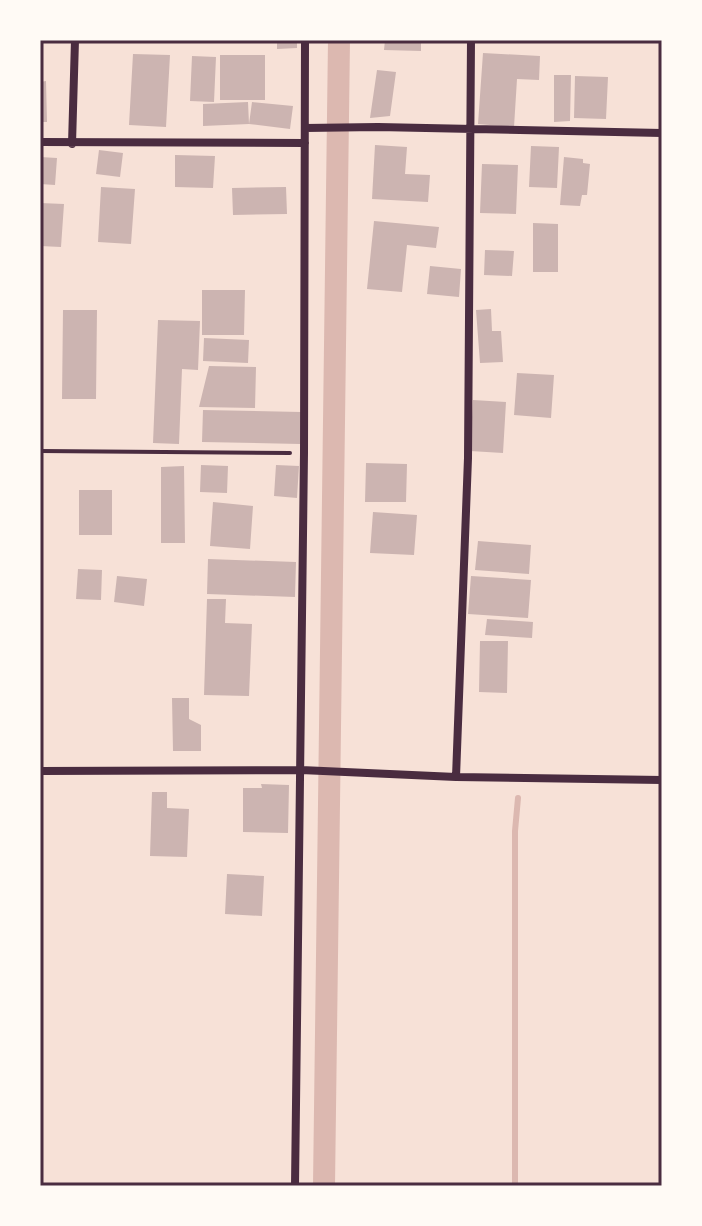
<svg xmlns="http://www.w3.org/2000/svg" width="702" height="1226" font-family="'Open Sans',sans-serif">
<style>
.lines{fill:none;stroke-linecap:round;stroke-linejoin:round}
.stream{stroke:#dcb8b0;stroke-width:6}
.canal{stroke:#dcb8b0;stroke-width:22}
.building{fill:#ccb4b1}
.path{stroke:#4a2c40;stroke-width:4}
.minor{stroke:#4a2c40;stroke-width:8}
.neatline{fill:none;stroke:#4a2c40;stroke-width:3}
</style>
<rect width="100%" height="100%" fill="#f7e1d7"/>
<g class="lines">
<!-- stream -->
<path class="stream" d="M515,1186V831L518,798"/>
<!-- canal -->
<path class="canal" d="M324,1186L339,40"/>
</g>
<!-- building -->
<path class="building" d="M277,40H297V48L277,49Z
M385,40H421V51L384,50Z
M483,53L540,56L539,80L517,79L514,127L478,124Z
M133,54L170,55L166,127L129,125Z
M220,55H265V100H220Z
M192,56L216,57L214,102L190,101Z
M377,70L396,72L390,116L370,118Z
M554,75H571L570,121L554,122Z
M575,76L608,77L606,119L574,118Z
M46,81L47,122H40V82Z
M248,102L249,124L203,126V104Z
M252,102L293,106L290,129L249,124Z
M375,145L407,147L405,174L430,175L428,202L372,199Z
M531,146L559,147L557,188L529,187Z
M99,150L123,153L120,177L96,174Z
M175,155L215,156L213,188L175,187Z
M40,157L57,158L55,185L40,184Z
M564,157L583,159V163L590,164L587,195H582L580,206L560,205Z
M482,164L518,165L516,214L480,213Z
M101,187L135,189L131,244L98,242Z
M286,187L287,214L233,215L232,188Z
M40,203L64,204L61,247L40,246Z
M374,221L439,227L436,248L407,245L402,292L367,289Z
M533,223L558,224V272H533Z
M485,250L514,251L512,276L484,275Z
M430,266L461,269L459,297L427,294Z
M202,290H245L244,335H202Z
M491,309L492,331H501L503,362L480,363L476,310Z
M63,310H97L96,399H62Z
M158,320L200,321L198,370L182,369L179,444L153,443Z
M204,338L249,340L248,363L203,361Z
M209,366L256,367L255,408L199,407Z
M517,373L554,375L551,418L514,415Z
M473,400L506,402L503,453L470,451Z
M203,410L301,412L300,444L202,442Z
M366,463L407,464L406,502H365Z
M201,465L228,466L227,493L200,492Z
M276,465L299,466L297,498L274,496Z
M184,466L185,543H161V467Z
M79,490H112V535H79Z
M213,502L253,506L250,549L210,546Z
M373,512L417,515L414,555L370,553Z
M478,541L531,545L529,574L475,570Z
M208,559L296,562L295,597L207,594Z
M78,569L102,570L101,600L76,599Z
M117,576L147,579L144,606L114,602Z
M471,576L531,580L528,618L468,614Z
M207,599H226L225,623L252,624L249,696L204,695Z
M487,619L533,622L532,638L485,635Z
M480,641H508L507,693L479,692Z
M172,698H189V719L201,725V751H173Z
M261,784L289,785L288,833L243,832V788H262Z
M152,792H167V808L189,809L187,857L150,856Z
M227,874L264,876L262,916L225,914Z"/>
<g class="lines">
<!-- path -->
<path class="path" d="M40,451L290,453"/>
<!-- minor -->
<path class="minor" d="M305,128L378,127L662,133
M40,142L305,143
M72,144L75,40
M40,771L301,770L456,777L662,780
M456,777L468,458L471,40
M295,1186L304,453L305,40"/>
</g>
<!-- border -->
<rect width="702" height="1226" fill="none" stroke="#fffaf5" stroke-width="84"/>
<rect x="42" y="42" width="618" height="1142" class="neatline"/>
</svg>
